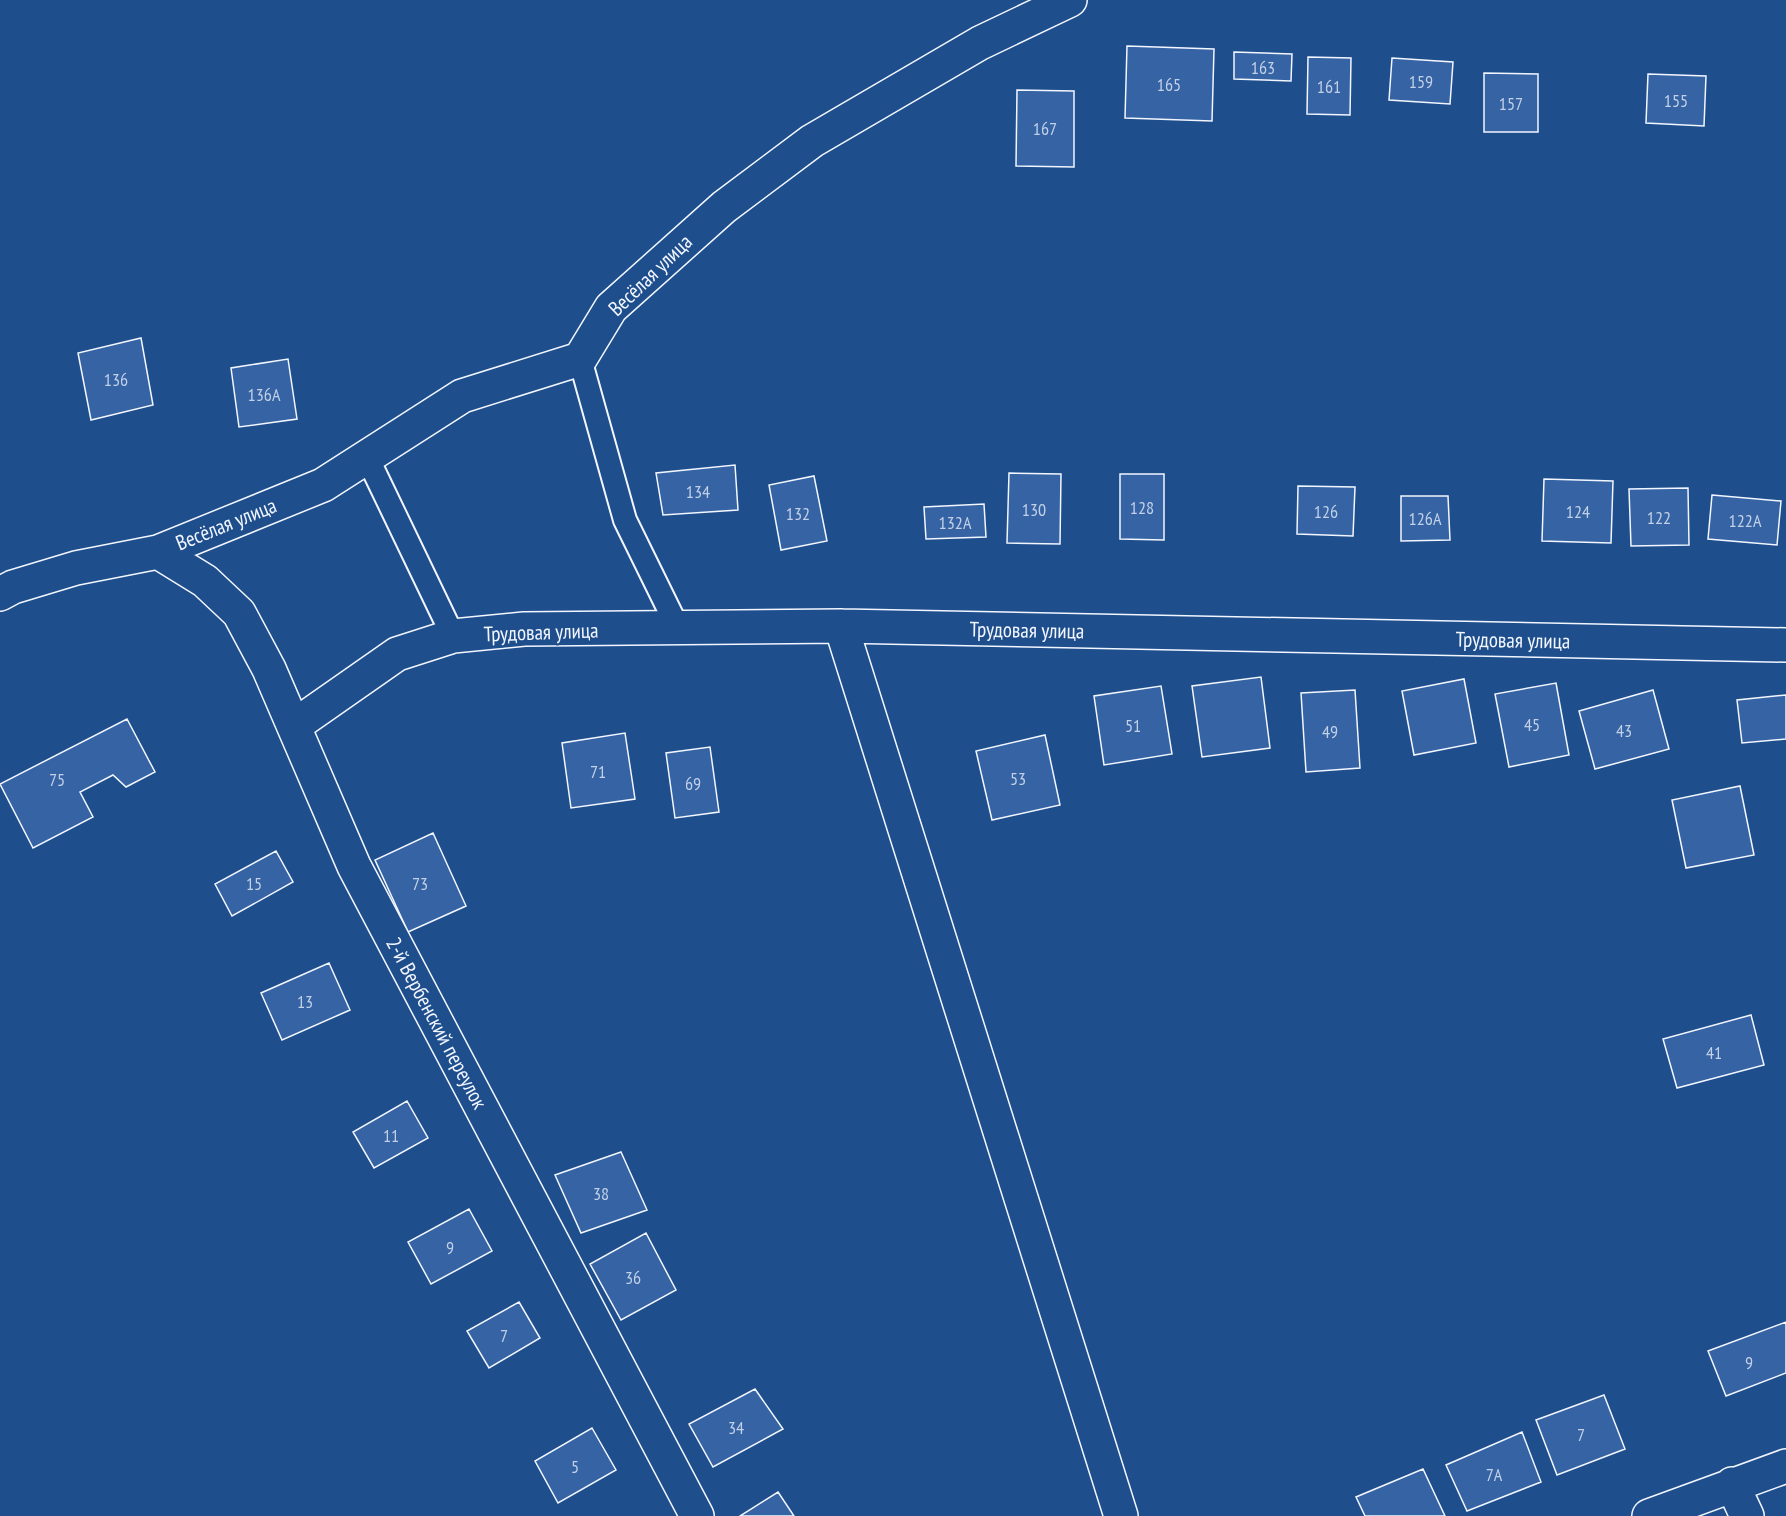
<svg xmlns="http://www.w3.org/2000/svg" width="1786" height="1516" font-family="'PT Sans Narrow',sans-serif">
<style>
.building{fill:#3563a3;stroke:#f2f6ff;stroke-width:1.5}
.lines{fill:none;stroke-linecap:round;stroke-linejoin:round}
.service-casing{stroke:#f2f6ff;stroke-width:26}
.minor-casing{stroke:#f2f6ff;stroke-width:36}
.service{stroke:#1f4e8c;stroke-width:22}
.minor{stroke:#1f4e8c;stroke-width:33}
.labels{text-anchor:middle;dominant-baseline:central;stroke-width:4.5;stroke-linejoin:round;paint-order:stroke}
.number-label{font-size:18px;fill:#c3d1e8}
.street-label{font-size:21px;fill:#f2f6ff;stroke:#1f4e8c}
</style>
<rect width="100%" height="100%" fill="#1f4e8c"/>
<!-- building -->
<path class="building" d="M1127,46L1214,49L1212,121L1125,118Z
M1234,52L1292,54L1291,81L1234,79Z
M1308,57L1351,58L1350,115L1307,114Z
M1392,58L1453,62L1450,104L1389,100Z
M1484,73L1538,74V132H1484Z
M1648,74L1706,76L1704,126L1646,123Z
M1017,90L1074,91V167L1016,166Z
M141,338L153,405L91,420L78,353Z
M288,359L297,419L239,427L231,368Z
M735,465L738,510L663,515L656,473Z
M1009,473L1061,474L1060,544L1007,543Z
M1120,474H1164V540L1120,539Z
M814,476L827,541L781,550L769,485Z
M1544,479L1613,481L1611,543L1542,541Z
M1298,486L1355,487L1353,536L1297,534Z
M1688,488L1689,545L1631,546L1629,489Z
M1712,495L1781,501L1777,545L1708,539Z
M1401,496H1448L1450,540L1401,541Z
M984,504L986,537L926,539L924,507Z
M1261,677L1270,748L1202,757L1192,686Z
M1464,679L1476,743L1414,755L1402,691Z
M1556,683L1569,755L1509,767L1495,694Z
M1161,686L1172,754L1104,765L1094,696Z
M1355,690L1360,768L1306,772L1301,693Z
M1653,690L1669,749L1595,769L1579,711Z
M1786,695V739L1742,743L1737,700Z
M127,719L155,772L126,787L113,775L80,792L93,817L33,848L0,784Z
M625,733L635,799L571,808L562,743Z
M1045,735L1060,805L992,820L976,751Z
M710,747L719,812L675,818L666,753Z
M1740,786L1754,855L1686,868L1672,800Z
M433,833L466,906L408,932L375,860Z
M276,851L293,882L232,916L215,884Z
M329,963L350,1010L282,1040L261,993Z
M1751,1015L1764,1065L1677,1088L1663,1039Z
M407,1101L428,1138L374,1168L353,1132Z
M621,1152L647,1210L581,1233L555,1175Z
M469,1209L492,1251L431,1284L408,1242Z
M646,1233L676,1290L621,1320L590,1264Z
M519,1302L540,1338L489,1368L467,1331Z
M1786,1322V1373L1726,1396L1708,1351Z
M755,1389L783,1429L713,1467L689,1424Z
M1604,1395L1625,1449L1557,1475L1536,1420Z
M592,1428L616,1470L558,1503L535,1461Z
M1522,1432L1541,1482L1467,1511L1446,1465Z
M1423,1469L1445,1516H1365L1356,1497Z
M778,1492L794,1516H740Z"/>
<g class="lines">
<!-- service casing -->
<g class="service-casing">
<path id="service" d="M580,359L625,520L678,628
M367,457L453,636"/>
</g>
<!-- minor casing -->
<g class="minor-casing">
<path id="minor" d="M158,552L205,581L239,613L269,669L354,866L697,1516
M0,594L13,587L76,568L158,552L323,485L462,396L580,359L611,308L724,207L812,141L980,43L1070,0
M841,626L1121,1516
M294,726L397,654L453,636L524,629L841,626L1786,645
M1732,1484L1747,1516
M1649,1516L1786,1466"/>
</g>
<!-- service -->
<use href="#service" class="service"/>
<!-- minor -->
<use href="#minor" class="minor"/>
</g>
<g class="labels">
<!-- number labels -->
<g class="number-label">
<text x="1263" y="67">163</text>
<text x="1421" y="81">159</text>
<text x="1169" y="84">165</text>
<text x="1329" y="86">161</text>
<text x="1676" y="100">155</text>
<text x="1511" y="103">157</text>
<text x="1045" y="128">167</text>
<text x="116" y="379">136</text>
<text x="264" y="394">136А</text>
<text x="698" y="491">134</text>
<text x="1142" y="507">128</text>
<text x="1034" y="509">130</text>
<text x="1326" y="511">126</text>
<text x="1578" y="511">124</text>
<text x="798" y="513">132</text>
<text x="1659" y="517">122</text>
<text x="1425" y="518">126А</text>
<text x="1745" y="520">122А</text>
<text x="955" y="522">132А</text>
<text x="1532" y="724">45</text>
<text x="1133" y="725">51</text>
<text x="1624" y="730">43</text>
<text x="1330" y="731">49</text>
<text x="598" y="771">71</text>
<text x="1018" y="778">53</text>
<text x="57" y="779">75</text>
<text x="693" y="783">69</text>
<text x="254" y="883">15</text>
<text x="420" y="883">73</text>
<text x="305" y="1001">13</text>
<text x="1714" y="1052">41</text>
<text x="391" y="1135">11</text>
<text x="601" y="1193">38</text>
<text x="450" y="1247">9</text>
<text x="633" y="1277">36</text>
<text x="504" y="1335">7</text>
<text x="1749" y="1362">9</text>
<text x="736" y="1427">34</text>
<text x="1581" y="1434">7</text>
<text x="575" y="1466">5</text>
<text x="1494" y="1474">7А</text>
</g>
<!-- street labels -->
<g class="street-label">
<text transform="translate(650 275) rotate(-44)">Весёлая улица</text>
<text transform="translate(226 524) rotate(-22)">Весёлая улица</text>
<text transform="translate(1027 630) rotate(1)">Трудовая улица</text>
<text transform="translate(541 632) rotate(-2)">Трудовая улица</text>
<text transform="translate(1513 640) rotate(1)">Трудовая улица</text>
<text transform="translate(437 1023) rotate(62)">2-й Вербенский переулок</text>
</g>
</g>
</svg>
